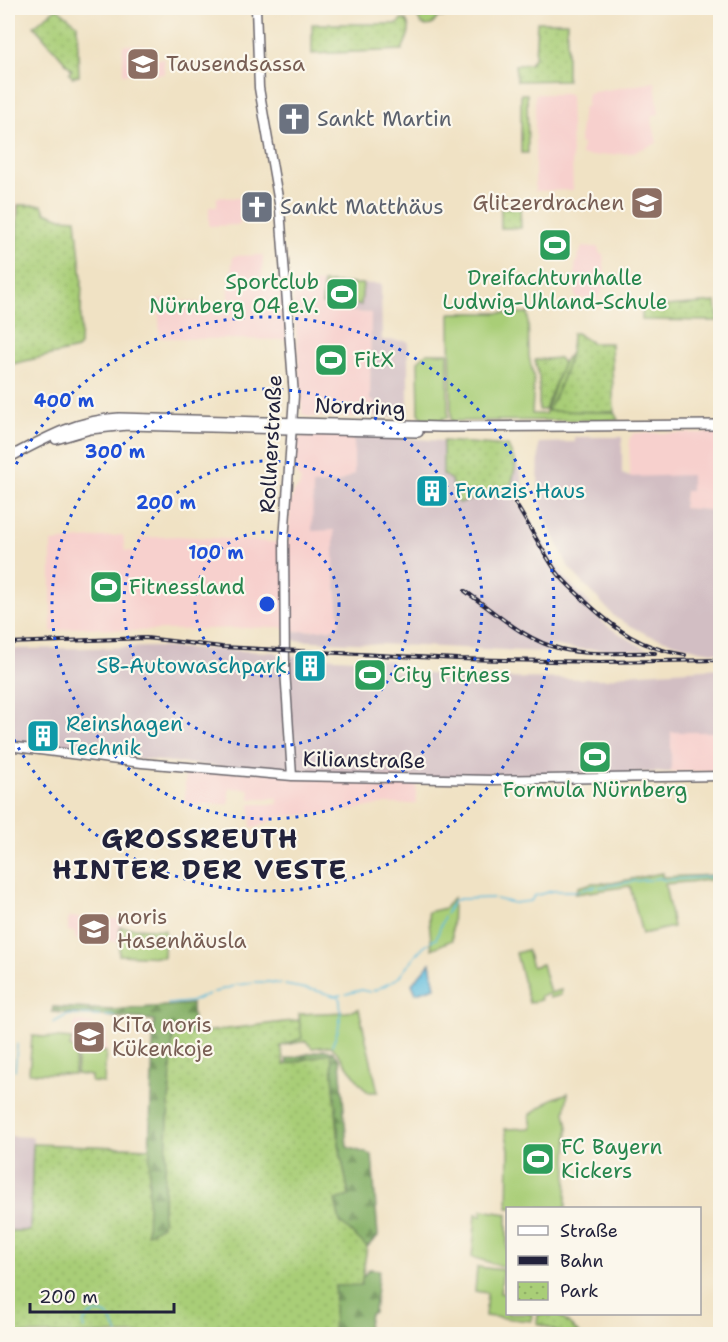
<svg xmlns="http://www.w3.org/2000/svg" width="728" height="1342" font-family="'Shantell Sans',sans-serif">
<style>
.built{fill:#f7d0cd}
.industrial{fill:#d2bec3}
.grass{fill:#a9ce77;stroke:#667859;stroke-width:1.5}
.forest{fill:url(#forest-firs);stroke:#546a52;stroke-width:1.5}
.park{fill:url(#park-dots);stroke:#667859;stroke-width:1.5}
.water{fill:#5fbcdd;stroke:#406f8c;stroke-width:1.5}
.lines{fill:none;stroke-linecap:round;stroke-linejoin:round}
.stream{stroke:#5fbcdd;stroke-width:1.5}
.secondary-casing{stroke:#6a656b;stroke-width:11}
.primary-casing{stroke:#6a656b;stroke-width:12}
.secondary{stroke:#fff;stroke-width:8}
.primary{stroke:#fff;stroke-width:9}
.rail-casing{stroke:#22223b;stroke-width:4}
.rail{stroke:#fbf7ec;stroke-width:1.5;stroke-dasharray:4.5;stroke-linecap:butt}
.ring{fill:none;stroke:#1d4ed8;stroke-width:3;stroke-dasharray:3 6}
.labels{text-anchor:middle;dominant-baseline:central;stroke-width:4.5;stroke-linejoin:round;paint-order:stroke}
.education-label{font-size:21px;fill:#785e54;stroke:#fbf7ec;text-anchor:start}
.worship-label{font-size:21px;fill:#5b616d;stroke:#fbf7ec;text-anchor:start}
.leisure-label{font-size:21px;fill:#27864d;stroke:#fbf7ec;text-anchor:start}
.street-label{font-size:21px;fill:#22223b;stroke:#fbf7ec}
.culture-label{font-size:21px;fill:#0d838f;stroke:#fbf7ec;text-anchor:start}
.district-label{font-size:27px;font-weight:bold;letter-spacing:1.5px;fill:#22223b;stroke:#fbf7ec}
.centre{fill:#1d4ed8;stroke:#fbf7ec;stroke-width:3}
.ring-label{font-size:18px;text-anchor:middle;font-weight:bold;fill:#1d4ed8;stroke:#fbf7ec;stroke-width:4.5;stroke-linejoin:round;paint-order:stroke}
</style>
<defs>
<pattern id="forest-firs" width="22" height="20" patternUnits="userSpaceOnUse" patternTransform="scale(1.5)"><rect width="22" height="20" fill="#86b168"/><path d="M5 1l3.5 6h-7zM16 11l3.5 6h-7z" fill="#6d9057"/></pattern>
<pattern id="park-dots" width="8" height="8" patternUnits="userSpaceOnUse" patternTransform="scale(1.5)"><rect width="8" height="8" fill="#a9ce77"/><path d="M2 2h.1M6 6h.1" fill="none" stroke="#91b168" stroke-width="1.8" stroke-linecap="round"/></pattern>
</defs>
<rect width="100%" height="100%" fill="#fbf7ec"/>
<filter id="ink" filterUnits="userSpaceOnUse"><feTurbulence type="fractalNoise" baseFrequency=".0167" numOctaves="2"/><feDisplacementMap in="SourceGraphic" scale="12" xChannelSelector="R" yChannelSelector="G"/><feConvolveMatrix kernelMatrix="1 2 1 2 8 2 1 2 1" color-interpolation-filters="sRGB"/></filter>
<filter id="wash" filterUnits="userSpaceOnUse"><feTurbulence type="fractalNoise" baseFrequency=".008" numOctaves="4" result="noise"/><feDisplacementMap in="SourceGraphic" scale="24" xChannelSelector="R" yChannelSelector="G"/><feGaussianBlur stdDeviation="1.35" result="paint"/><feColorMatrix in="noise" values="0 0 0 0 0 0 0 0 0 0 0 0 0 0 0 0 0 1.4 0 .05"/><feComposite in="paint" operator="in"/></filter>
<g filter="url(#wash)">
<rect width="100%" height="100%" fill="#f0e2c4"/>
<!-- built -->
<path class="built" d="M123,45H145V59H164V74H123Z
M655,82L659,114L651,116L657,143L631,153L592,156L581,155L582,144L579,143L583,107H586L588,93Z
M535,94H570L573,190L535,191Z
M217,197L240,198V225L209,226V207H217Z
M8,204L18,205L14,297H8Z
M582,247H598L600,254H603L606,284L597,299L575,298V266Z
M263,255L262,283H282L287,340L160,338L158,299L227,305L233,256Z
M292,282L325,283L324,310L371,313L370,401H374V417H308L302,414Z
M307,433L352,434L354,444V474L338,483L313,485L334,530V566L340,623L331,629L289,632L281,627L132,631L80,627L51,632V542L123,535L125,551H138L139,538L177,536L288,543L290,504L294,491L299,487L301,480L297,476L295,471L296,451L298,439Z
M634,433H720V511L683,508L685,491H690L630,477L629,439Z
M718,727H720V771L671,772V732H717Z
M185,769L417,778L416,804H386L339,812L279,817L258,827H251L250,804H278L277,798L250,799L249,789L229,788V804L185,805Z
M68,917L121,919L120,942L75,939V932L68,931Z
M75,1021L91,1024L106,1031V1052L72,1049L70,1047Z"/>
<!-- industrial -->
<path class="industrial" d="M325,283L381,284L382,340L408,341V417H374V401H370L371,313L324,310Z
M352,434L443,441V474L451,480L454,487L516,469L517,463L526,493L517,500L564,576L591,605L588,608L607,626L647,650L574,649L552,645L546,652L289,640V632L331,629L340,623L334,566V530L312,531L313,485L338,483L354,474V444Z
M575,437H622V474L630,477L691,475V491H685L683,508L720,511V653L699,650L648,635L616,618L569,568L547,522L538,494L539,443L575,442Z
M155,647L275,652L281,655L392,661V671L479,678L608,679L625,674L720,668V727H718V732H671V772L420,778L284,774L8,745V649Z
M8,1136L33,1137L30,1232L8,1231Z"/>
<!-- grass -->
<path class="grass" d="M411,8H444L443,17H438L432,25L426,26L421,24L417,16H412Z
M521,94H527L528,153H521Z
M323,283L363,284L361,305L322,304Z
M450,313H528L529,357L534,378L532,414H545L563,363L572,350L560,385L549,411L614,412L618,420L451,421Z
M427,353H448V418H443V420L423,419L419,413L418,361Z
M662,873V877L720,875V879L665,884L673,927L642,934L630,886L575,894L578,887L593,883H612Z
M453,898L452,940L432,949L428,912L445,908Z
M120,927L165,930L164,957L119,955Z
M527,950L532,967L542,964L550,993L561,990V995L550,998L548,994L540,996L541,1000L529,1003L516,953Z
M359,1009L378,1092H368C354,1079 346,1060 331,1046L312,1048L306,1041L285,1045L301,1038L299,1014L347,1012Z
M32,1036L72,1039L70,1047L76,1050L74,1074L29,1073Z
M78,1050L106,1052L104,1083L91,1082V1076L76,1074Z
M568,1093L565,1112L568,1127L566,1208H508L509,1150L505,1129L532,1128L530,1115L552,1099Z
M482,1210L507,1214V1212V1268L472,1257L476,1214L481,1215Z
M477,1267L503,1270L500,1293L507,1294L508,1314H532L531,1321L485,1316L487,1293L475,1291Z"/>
<!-- forest -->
<path class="forest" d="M192,1004L193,1027L201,1033L173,1037L162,1226L265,1242L8,1231L146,1234L154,1020L52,1012L53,1007L112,1010Z
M324,1050L332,1051L340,1060L347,1147L372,1155L378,1236L367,1247L320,1241L335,1199L349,1196L339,1145L331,1054L288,1065L286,1059Z
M369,1269L379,1270L374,1312L370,1314L366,1334H333L335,1285L358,1283Z"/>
<!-- park -->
<path class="park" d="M57,8L77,24L79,76L72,77L69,73L72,70L34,26Z
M401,20H406C413,30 406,40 402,50L312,54V24H398Z
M537,22H567V80L517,81L515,65L530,64L535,56Z
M18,205H42L45,212L61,218L76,219L82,279L80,346L77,349L8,365V297H14Z
M501,208H520L521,228H501Z
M716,302L718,321L642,320V308Z
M572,333H576L592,343H611L614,412L548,411C560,386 572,361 572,333Z
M559,358L563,363L545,410H539V378L535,360Z
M443,441L508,446L516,464L510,491L458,503L451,480L443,474Z
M299,1020L302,1038L281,1046L284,1065L331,1053L339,1145L349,1196L335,1200L340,1222L367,1247L361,1285L335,1286L333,1334H8V1231H30L33,1144L150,1148L147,1234L162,1226L173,1036Z
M538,1314H558L580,1334H563L537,1323Z"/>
<!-- water -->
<path class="water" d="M430,963L435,987L416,993L412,984Z"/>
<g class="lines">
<!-- stream -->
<path class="stream" d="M653,879L659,878L665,880L720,876
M599,887C616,886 633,879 651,880
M577,891L596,886
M496,899L514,903L531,901L534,896L552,891H575
M446,914L453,901L459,899L493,898
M431,941L436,939L444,917
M255,982H269L281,984
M237,985L252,983
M285,985L312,990
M220,990L234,986
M314,990L335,996L341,995
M373,991L392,982L399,977L419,951L429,943
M212,993L218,991
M346,994L361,990L370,992
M168,1004L190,1002L209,994
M105,1016H115
M53,1023L67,1015L100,1016
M332,1045C340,1029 343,1014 339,996
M15,1070L17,1044
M84,1329L83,1325C86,1313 103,1308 111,1320C114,1324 116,1330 118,1334"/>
</g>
</g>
<g filter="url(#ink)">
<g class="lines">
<!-- secondary casing -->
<g class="secondary-casing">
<path id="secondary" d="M256,8L259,88L280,209L294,396L284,541L285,669L292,776
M8,746L142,763L292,776L492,780L720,776"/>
</g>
<!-- primary casing -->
<g class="primary-casing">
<path id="primary" d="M56,439L90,429L127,425L418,432
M8,458C44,439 77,420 119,418L441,427L720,425"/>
</g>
<!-- secondary -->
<use href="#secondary" class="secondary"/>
<!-- primary -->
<use href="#primary" class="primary"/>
<!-- rail casing -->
<g class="rail-casing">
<path id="rail" d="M515,503C529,525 541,549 556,571C564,582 575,591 585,601C617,631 641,648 685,655
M465,591C495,612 525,641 561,649C591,656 624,652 655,653
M8,643L146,638L222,647L457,659L600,662L720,660"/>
</g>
<!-- rail -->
<use href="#rail" class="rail"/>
</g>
</g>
<!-- distance rings -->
<g class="ring">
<circle cx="267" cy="604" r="72"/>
<circle cx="267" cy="604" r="143"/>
<circle cx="267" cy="604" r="215"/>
<path d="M8 480A287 287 0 1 1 8 728"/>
</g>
<!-- icons -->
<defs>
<g id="school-square" transform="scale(1.725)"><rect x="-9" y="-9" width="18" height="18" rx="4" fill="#8d6e63" stroke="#fbf7ec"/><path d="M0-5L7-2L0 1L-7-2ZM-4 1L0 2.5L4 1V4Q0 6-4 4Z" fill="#fff"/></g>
<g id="church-square" transform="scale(1.725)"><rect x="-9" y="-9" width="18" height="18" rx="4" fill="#6b7280" stroke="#fbf7ec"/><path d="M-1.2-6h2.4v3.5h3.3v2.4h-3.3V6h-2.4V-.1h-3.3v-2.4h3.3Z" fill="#fff"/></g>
<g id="stadium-square" transform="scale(1.725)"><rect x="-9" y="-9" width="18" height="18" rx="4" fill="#2e9e5b" stroke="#fbf7ec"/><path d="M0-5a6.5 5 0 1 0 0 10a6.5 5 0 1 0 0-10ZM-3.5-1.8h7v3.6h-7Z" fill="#fff"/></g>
<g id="building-square" transform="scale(1.725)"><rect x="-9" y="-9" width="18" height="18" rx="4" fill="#0f9aa8" stroke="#fbf7ec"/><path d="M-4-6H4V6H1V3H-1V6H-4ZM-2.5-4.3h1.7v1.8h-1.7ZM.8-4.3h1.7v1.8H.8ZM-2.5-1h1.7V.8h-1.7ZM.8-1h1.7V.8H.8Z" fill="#fff"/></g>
</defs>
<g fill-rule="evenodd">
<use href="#school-square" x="143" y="64"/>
<use href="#church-square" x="294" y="119"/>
<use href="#school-square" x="647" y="203"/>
<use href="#church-square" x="257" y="207"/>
<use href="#stadium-square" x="555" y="245"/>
<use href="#stadium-square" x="342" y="294"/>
<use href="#stadium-square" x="331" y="360"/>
<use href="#building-square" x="432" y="491"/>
<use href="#stadium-square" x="106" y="587"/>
<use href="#building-square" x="310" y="666"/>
<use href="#stadium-square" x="370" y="675"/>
<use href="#building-square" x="43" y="736"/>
<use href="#stadium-square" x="595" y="757"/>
<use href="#school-square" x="94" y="929"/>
<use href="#school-square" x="89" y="1037"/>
<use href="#stadium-square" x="538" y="1159"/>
</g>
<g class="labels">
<!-- education labels -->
<g class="education-label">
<text x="166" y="64">Tausendsassa</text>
<text x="624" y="203" text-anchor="end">Glitzerdrachen</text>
<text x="117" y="917">noris<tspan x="117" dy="24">Hasenhäusla</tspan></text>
<text x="112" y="1025">KiTa noris<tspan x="112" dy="24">Kükenkoje</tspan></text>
</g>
<!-- worship labels -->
<g class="worship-label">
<text x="317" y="119">Sankt Martin</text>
<text x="280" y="207">Sankt Matthäus</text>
</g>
<!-- leisure labels -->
<g class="leisure-label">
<text x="555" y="278" text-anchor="middle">Dreifachturnhalle<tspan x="555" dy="24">Ludwig-Uhland-Schule</tspan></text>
<text x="319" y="282" text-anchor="end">Sportclub<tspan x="319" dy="24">Nürnberg 04 e.V.</tspan></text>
<text x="354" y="360">FitX</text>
<text x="129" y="587">Fitnessland</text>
<text x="393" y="675">City Fitness</text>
<text x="595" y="790" text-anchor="middle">Formula Nürnberg</text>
<text x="561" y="1147">FC Bayern<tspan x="561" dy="24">Kickers</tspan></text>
</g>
<!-- street labels -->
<g class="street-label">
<text transform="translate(360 407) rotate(2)">Nordring</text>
<text transform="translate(271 444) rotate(-87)">Rollnerstraße</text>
<text transform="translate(364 760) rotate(1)">Kilianstraße</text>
</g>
<!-- culture labels -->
<g class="culture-label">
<text x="455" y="491">Franzis Haus</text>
<text x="287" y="666" text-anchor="end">SB-Autowaschpark</text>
<text x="66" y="724">Reinshagen<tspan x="66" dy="24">Technik</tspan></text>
</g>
<!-- district labels -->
<g class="district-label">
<text x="200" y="838">GROSSREUTH<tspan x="200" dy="31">HINTER DER VESTE</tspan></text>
</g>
</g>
<circle cx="267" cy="604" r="9" class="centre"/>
<g class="ring-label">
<text x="64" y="407">400 m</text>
<text x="115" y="458">300 m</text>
<text x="166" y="509">200 m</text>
<text x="216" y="559">100 m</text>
</g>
<!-- margin -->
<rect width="728" height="1342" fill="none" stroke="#fbf7ec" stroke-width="30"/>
<!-- legend -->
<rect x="506" y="1207" width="195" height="108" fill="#fbf7ec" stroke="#a4a2a5" stroke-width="1.5"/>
<rect x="518" y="1226" width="30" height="9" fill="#ffffff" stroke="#a4a2a5" stroke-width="1.5"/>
<text x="560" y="1237" font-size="18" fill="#22223b">Straße</text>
<rect x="518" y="1256" width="30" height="9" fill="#22223b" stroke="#a4a2a5" stroke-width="1.5"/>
<text x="560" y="1267" font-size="18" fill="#22223b">Bahn</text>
<rect x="518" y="1282" width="30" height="18" fill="url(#park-dots)" stroke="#a4a2a5" stroke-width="1.5"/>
<text x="560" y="1297" font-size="18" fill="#22223b">Park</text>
<!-- scale -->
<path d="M30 1303v9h144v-9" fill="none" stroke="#22223b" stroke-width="3"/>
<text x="39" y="1303" font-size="18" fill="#22223b" stroke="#fbf7ec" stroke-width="4.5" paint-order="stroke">200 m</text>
</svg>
